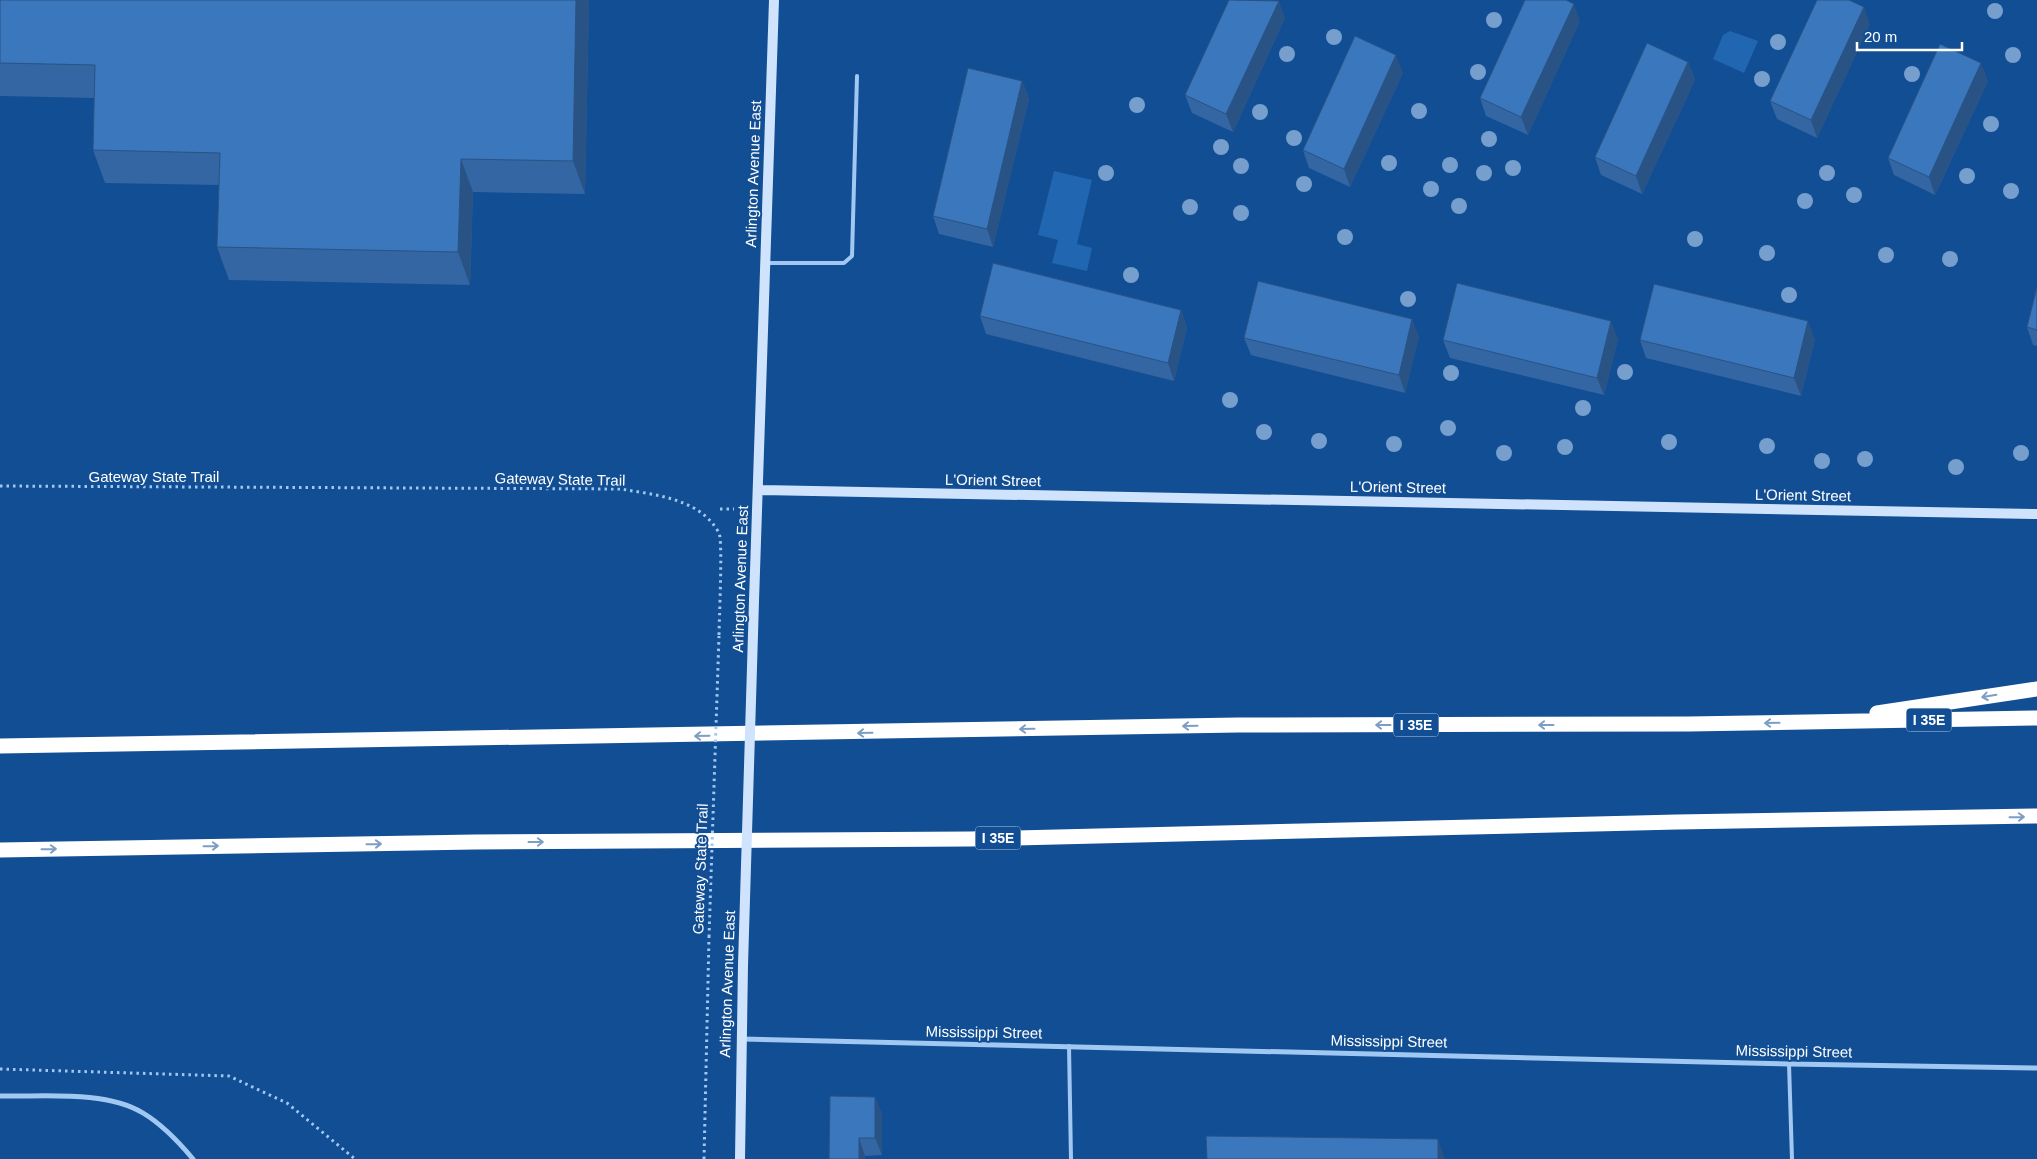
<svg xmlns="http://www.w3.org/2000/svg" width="2037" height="1159" font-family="Arial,sans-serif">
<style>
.green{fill:#2166b1}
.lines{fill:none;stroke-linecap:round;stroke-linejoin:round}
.path{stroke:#a0c8f2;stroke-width:3;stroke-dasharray:2.5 4;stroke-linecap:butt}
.lane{stroke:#a0c8f2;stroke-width:4}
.street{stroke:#a0c8f2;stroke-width:5}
.secondary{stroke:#cfe4fc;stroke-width:10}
.highway{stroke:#fff;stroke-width:15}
.path-bridge{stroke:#a0c8f2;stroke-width:3;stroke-dasharray:2.5 4;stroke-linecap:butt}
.secondary-bridge{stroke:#cfe4fc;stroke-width:10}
.tree{fill:#769fcd}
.wall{fill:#3366a2}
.shaded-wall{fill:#295384}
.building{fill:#3b77bc;stroke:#295384}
.oneway{stroke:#7d9ec4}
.labels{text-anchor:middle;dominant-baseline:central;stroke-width:4;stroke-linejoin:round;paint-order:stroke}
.shield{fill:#124e93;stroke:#b8cadf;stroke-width:1}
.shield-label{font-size:14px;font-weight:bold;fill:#fff}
.street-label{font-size:15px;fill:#fff;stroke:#124e93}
</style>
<rect width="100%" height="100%" fill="#124e93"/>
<!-- green -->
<path class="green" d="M1730,31L1758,41L1744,73L1713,59L1723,35Z
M1054,171L1092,180L1077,244L1092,248L1087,271L1052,263L1058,240L1038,235Z"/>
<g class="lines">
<!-- path -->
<path class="path" d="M0,486L621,489C655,495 700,498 719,533C723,541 719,622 719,636
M720,509H734
M0,1069L229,1076L287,1103L355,1159
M704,1159L709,937"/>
<!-- lane -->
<path class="lane" d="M765,263H844L852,256L857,76
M1069,1046L1071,1159
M1789,1064L1792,1159"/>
<!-- street -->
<path class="street" d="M741,1039L1789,1064L2037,1068
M0,1096C43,1097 106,1090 143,1113C163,1125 178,1141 193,1159"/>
<!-- secondary -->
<path class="secondary" d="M758,490L2037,514
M754,601L774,0
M740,1159L743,965"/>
<!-- highway -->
<path class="highway" d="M1877,713L2037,689
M0,746L1238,725L1689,724L2037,718
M0,850L475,842L970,839L1677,822L2037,816"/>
<!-- path-bridge -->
<path class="path-bridge" d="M709,937L719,636"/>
<!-- secondary-bridge -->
<path class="secondary-bridge" d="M743,965L754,601"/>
</g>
<!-- trees -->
<g class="tree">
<circle cx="1995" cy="11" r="8"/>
<circle cx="1494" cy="20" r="8"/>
<circle cx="1334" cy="37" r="8"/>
<circle cx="1778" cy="42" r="8"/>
<circle cx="1287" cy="54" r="8"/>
<circle cx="2013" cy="55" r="8"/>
<circle cx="1478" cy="72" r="8"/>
<circle cx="1912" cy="74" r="8"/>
<circle cx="1762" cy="79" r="8"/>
<circle cx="1137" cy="105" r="8"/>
<circle cx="1419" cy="111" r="8"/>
<circle cx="1260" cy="112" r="8"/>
<circle cx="1991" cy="124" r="8"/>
<circle cx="1294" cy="138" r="8"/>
<circle cx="1489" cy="139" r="8"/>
<circle cx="1221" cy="147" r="8"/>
<circle cx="1389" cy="163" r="8"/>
<circle cx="1450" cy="165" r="8"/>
<circle cx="1241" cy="166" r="8"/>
<circle cx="1513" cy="168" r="8"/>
<circle cx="1106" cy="173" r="8"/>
<circle cx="1484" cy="173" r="8"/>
<circle cx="1827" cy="173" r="8"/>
<circle cx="1967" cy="176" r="8"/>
<circle cx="1304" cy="184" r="8"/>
<circle cx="1431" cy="189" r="8"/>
<circle cx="2011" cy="191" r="8"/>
<circle cx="1854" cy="195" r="8"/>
<circle cx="1805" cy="201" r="8"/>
<circle cx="1459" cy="206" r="8"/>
<circle cx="1190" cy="207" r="8"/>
<circle cx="1241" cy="213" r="8"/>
<circle cx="1345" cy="237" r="8"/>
<circle cx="1695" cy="239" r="8"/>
<circle cx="1767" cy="253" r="8"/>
<circle cx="1886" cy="255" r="8"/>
<circle cx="1950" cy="259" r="8"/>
<circle cx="1131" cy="275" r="8"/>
<circle cx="1789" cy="295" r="8"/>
<circle cx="1408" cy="299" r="8"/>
<circle cx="1625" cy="372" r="8"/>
<circle cx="1451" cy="373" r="8"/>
<circle cx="1230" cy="400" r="8"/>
<circle cx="1583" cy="408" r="8"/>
<circle cx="1448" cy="428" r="8"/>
<circle cx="1264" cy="432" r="8"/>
<circle cx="1319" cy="441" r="8"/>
<circle cx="1669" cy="442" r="8"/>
<circle cx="1394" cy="444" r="8"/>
<circle cx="1767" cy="446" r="8"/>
<circle cx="1565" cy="447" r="8"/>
<circle cx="1504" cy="453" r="8"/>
<circle cx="2021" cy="453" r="8"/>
<circle cx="1865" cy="459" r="8"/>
<circle cx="1822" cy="461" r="8"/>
<circle cx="1956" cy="467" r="8"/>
</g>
<!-- wall -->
<path class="wall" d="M0,0H589L585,194L473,192L470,285L229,280L217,247L219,185L105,183L93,150L94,98L0,96Z
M1285,18L1233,132L1192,113L1185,95Z
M1580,21L1528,135L1486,116L1480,98Z
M1870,24L1817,138L1777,119L1770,101Z
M1688,62L1695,80L1642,194L1601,175L1595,157Z
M1403,73L1350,187L1309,168L1303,150Z
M1022,81L1029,99L993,247L939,234L933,216Z
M1988,81L1935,195L1894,175L1888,158Z
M2037,287V346L2033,345L2027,327Z
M1181,310L1187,328L1174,381L986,334L980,316Z
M1419,336L1405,393L1251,355L1244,338Z
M1618,339L1604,395L1450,358L1443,340Z
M1815,339L1801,396L1646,358L1640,340Z
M875,1097L882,1115V1155L865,1156V1159H829Z"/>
<!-- shaded-wall -->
<path class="shaded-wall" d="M576,0H589L585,194L573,161Z
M1279,1L1285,18L1233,132L1226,114Z
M1574,4L1580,21L1528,135L1521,117Z
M1864,7L1870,24L1817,138L1811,120Z
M1396,55L1403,73L1350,187L1344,169Z
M1688,62L1695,80L1642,194L1636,176Z
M1981,63L1988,81L1935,195L1929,177Z
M1022,81L1029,99L993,247L987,229Z
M461,159L473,192L470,285L458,252Z
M1181,310L1187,328L1174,381L1168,363Z
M1412,319L1419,336L1405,393L1399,375Z
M1611,321L1618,339L1604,395L1597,378Z
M1808,321L1815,339L1801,396L1794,378Z
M875,1097L882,1115V1155L875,1138Z
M859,1138L865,1156V1159H859Z
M1438,1139L1445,1159H1438Z"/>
<!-- building -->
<path class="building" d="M0,0H576L573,161L461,159L458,252L217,247L220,153L93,150L95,65L0,63Z
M1229,0L1279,1L1226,114L1185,95Z
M1525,0H1566L1574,4L1521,117L1480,98Z
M1817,0H1849L1864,7L1811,120L1770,101Z
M1355,36L1396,55L1344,169L1303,150Z
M1647,43L1688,62L1636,176L1595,157Z
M1940,44L1981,63L1929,177L1888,158Z
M968,68L1022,81L987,229L933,216Z
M993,263L1181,310L1168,363L980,316Z
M1258,281L1412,319L1399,375L1244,338Z
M1457,283L1611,321L1597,378L1443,340Z
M1654,284L1808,321L1794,378L1640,340Z
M2037,287V330L2027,327Z
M830,1096L875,1097V1138H859V1159H829Z
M1206,1136L1438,1139V1159H1207Z"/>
<!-- one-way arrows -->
<defs><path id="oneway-shaft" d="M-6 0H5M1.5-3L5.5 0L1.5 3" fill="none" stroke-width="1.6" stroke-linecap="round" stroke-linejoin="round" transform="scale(1.25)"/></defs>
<g class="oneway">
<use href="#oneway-shaft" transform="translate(1989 696) rotate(171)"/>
<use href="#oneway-shaft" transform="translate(1772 723) rotate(179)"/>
<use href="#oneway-shaft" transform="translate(1383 725) rotate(180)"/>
<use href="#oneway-shaft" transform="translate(1546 725) rotate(180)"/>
<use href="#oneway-shaft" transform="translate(1190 726) rotate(179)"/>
<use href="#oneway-shaft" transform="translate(1027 729) rotate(179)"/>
<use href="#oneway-shaft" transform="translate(865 733) rotate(179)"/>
<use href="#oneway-shaft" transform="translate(702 736) rotate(179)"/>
<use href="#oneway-shaft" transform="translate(2017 817) rotate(-1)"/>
<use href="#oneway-shaft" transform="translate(536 842)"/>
<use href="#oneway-shaft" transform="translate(374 844) rotate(-1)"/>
<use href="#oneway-shaft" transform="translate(211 846) rotate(-1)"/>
<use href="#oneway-shaft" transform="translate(49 849) rotate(-1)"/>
</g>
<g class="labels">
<!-- shield labels -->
<g class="shield">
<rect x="1906.5" y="708.5" width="45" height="23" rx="4"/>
<rect x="1393.5" y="713.5" width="45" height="23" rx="4"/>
<rect x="975.5" y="826.5" width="45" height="23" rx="4"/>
</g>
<g class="shield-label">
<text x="1929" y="720">I 35E</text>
<text x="1416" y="725">I 35E</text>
<text x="998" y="838">I 35E</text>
</g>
<!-- street labels -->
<g class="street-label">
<text transform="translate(753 174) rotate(-88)">Arlington Avenue East</text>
<text x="154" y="476">Gateway State Trail</text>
<text transform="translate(560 479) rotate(1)">Gateway State Trail</text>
<text transform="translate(993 480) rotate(1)">L'Orient Street</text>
<text transform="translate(1398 487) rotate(1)">L'Orient Street</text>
<text transform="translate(1803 495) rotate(1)">L'Orient Street</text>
<text transform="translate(740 579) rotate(-88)">Arlington Avenue East</text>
<text transform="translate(700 869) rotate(-88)">Gateway State Trail</text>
<text transform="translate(727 984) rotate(-88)">Arlington Avenue East</text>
<text transform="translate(984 1032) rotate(1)">Mississippi Street</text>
<text transform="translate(1389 1041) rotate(1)">Mississippi Street</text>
<text transform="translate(1794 1051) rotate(1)">Mississippi Street</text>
</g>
</g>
<!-- scale -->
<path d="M1857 42v8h105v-8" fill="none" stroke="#ffffff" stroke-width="2.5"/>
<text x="1864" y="42" font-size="15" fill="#ffffff" stroke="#124e93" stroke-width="4" paint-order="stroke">20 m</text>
</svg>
